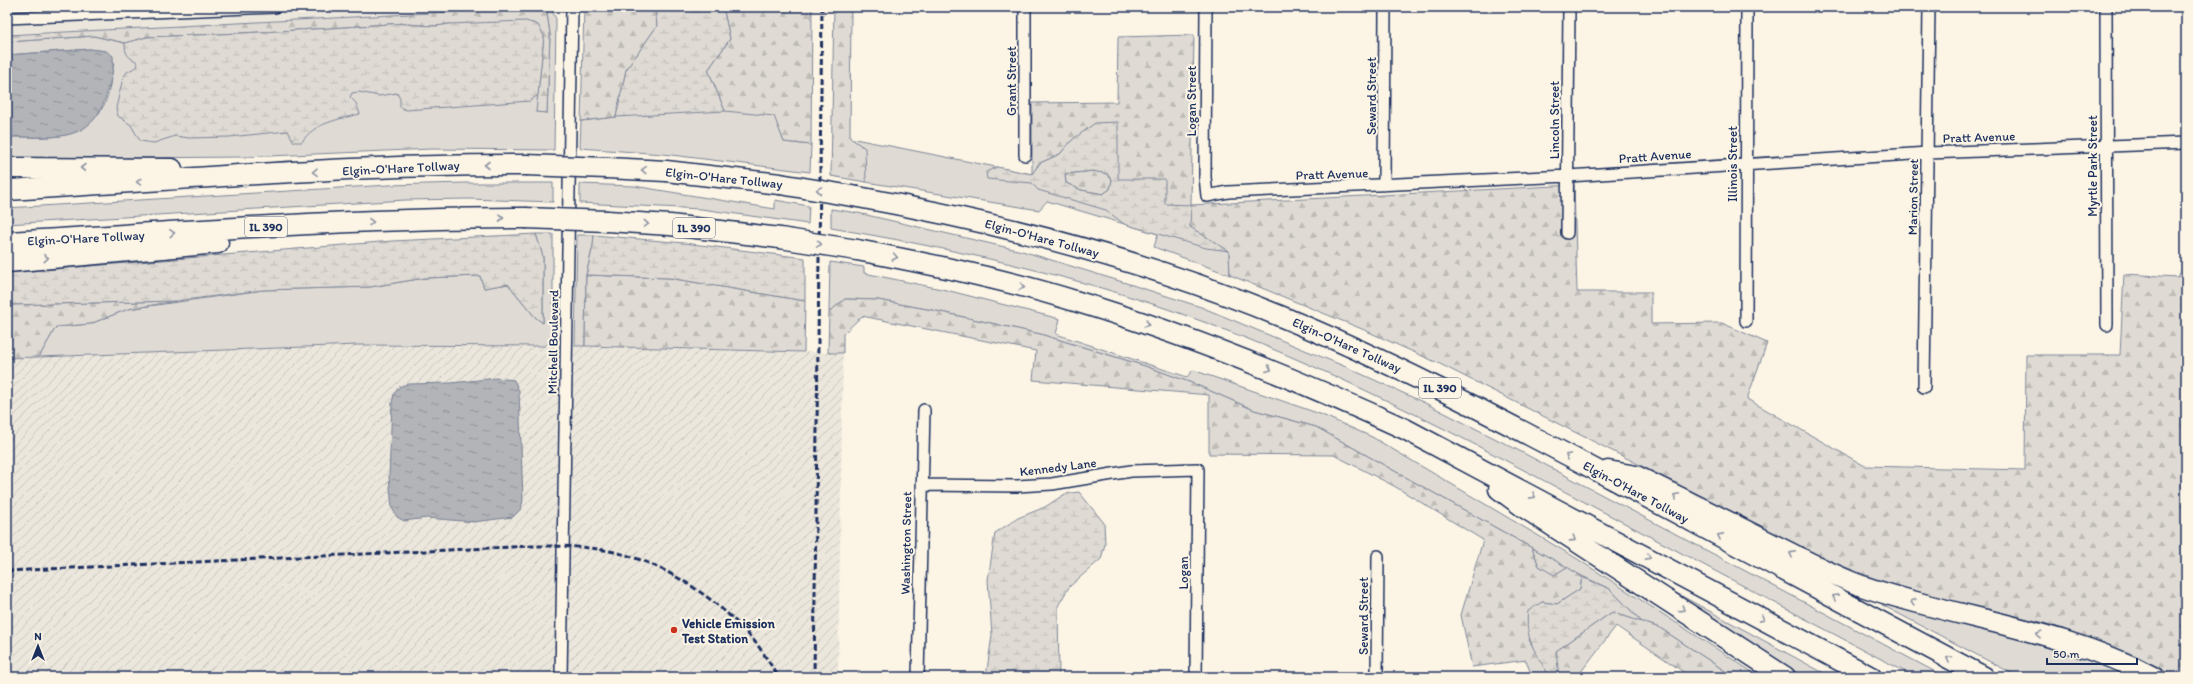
<svg xmlns="http://www.w3.org/2000/svg" width="2193" height="684" font-family="Itim,sans-serif">
<style>
.built{fill:#ece7dc}
.industrial{fill:url(#industrial-furrows)}
.green{fill:#dfdbd4;stroke:#7d8599}
.forest{fill:url(#forest-firs);stroke:#7d8599}
.wetland{fill:url(#wetland-marsh);stroke:#7d8599;fill-rule:evenodd}
.water{fill:url(#water-ripples);stroke:#767f94}
.lines{fill:none;stroke-linecap:round;stroke-linejoin:round}
.street-casing{stroke:#1b2f5e;stroke-width:14}
.highway-casing{stroke:#1b2f5e;stroke-width:23}
.street{stroke:#fcf5e5;stroke-width:11}
.highway{stroke:#fcf5e5;stroke-width:20}
.rail{stroke:#1b2f5e;stroke-width:3;stroke-dasharray:6 3;stroke-linecap:butt}
.highway-bridge-casing{stroke:#1b2f5e;stroke-width:23;stroke-linecap:butt}
.highway-bridge{stroke:#fcf5e5;stroke-width:20}
.oneway{stroke:#8c92a2}
.poi-dot{fill:#c8321e;stroke:#fcf5e5;stroke-width:1.5}
.labels{text-anchor:middle;dominant-baseline:central;stroke-width:4;stroke-linejoin:round;paint-order:stroke}
.shield{fill:#fcf5e5;stroke:#5e6a86;stroke-width:1}
.shield-label{font-size:12px;font-weight:bold;fill:#1b2f5e}
.street-label{font-size:13px;fill:#1b2f5e;stroke:#fcf5e5}
.poi-label{font-size:13px;font-weight:bold;fill:#1b2f5e;stroke:#fcf5e5;text-anchor:start}
</style>
<defs>
<pattern id="industrial-furrows" width="10" height="10" patternUnits="userSpaceOnUse"><rect width="10" height="10" fill="#ece7dc"/><path d="M-1 1l2-2M0 10L10 0M9 11l2-2" fill="none" stroke="#cac6bf"/></pattern>
<pattern id="forest-firs" width="22" height="20" patternUnits="userSpaceOnUse"><rect width="22" height="20" fill="#dfdbd4"/><path d="M5 1l3.5 6h-7zM16 11l3.5 6h-7z" fill="#bfbcb8"/></pattern>
<pattern id="wetland-marsh" width="20" height="14" patternUnits="userSpaceOnUse"><rect width="20" height="14" fill="#dfdbd4"/><path d="M1 5h8M5 5V1M11 12h8M15 12V8" fill="none" stroke="#bfbcb8"/></pattern>
<pattern id="water-ripples" width="26" height="14" patternUnits="userSpaceOnUse"><rect width="26" height="14" fill="#b2b4b8"/><path d="M2 4q2-2 4 0t4 0M15 11q2-2 4 0t4 0" fill="none" stroke="#909399"/></pattern>
</defs>
<rect width="100%" height="100%" fill="#fcf5e5"/>
<filter id="ink" filterUnits="userSpaceOnUse"><feTurbulence type="fractalNoise" baseFrequency=".025" numOctaves="2"/><feDisplacementMap in="SourceGraphic" scale="8" xChannelSelector="R" yChannelSelector="G"/><feConvolveMatrix kernelMatrix="1 2 1 2 8 2 1 2 1" color-interpolation-filters="sRGB"/></filter>
<g filter="url(#ink)">
<!-- built -->
<path class="built" d="M7,7H550L7,35Z"/>
<!-- industrial -->
<path class="industrial" d="M358,345L575,346L843,353L838,677H7V358Z"/>
<!-- green -->
<path class="green" d="M546,7L552,11L556,19L554,150L432,149L245,157L7,159V137C46,136 83,145 104,105C110,93 111,76 114,63L106,51L90,49L7,55V42L94,36L125,43L544,36L537,112L547,113L550,34Z
M655,7H723L775,116L784,142L811,145L810,172L663,154L580,148L581,121L616,117L657,26Z
M850,138L1031,174L1040,163L1229,251L1230,275L1154,247L1158,234L1047,201L1039,210L866,182L865,171Z
M465,183H553V202L469,199L406,200L7,224V208L389,185Z
M580,184L634,186L775,209V200L809,206L808,224L701,209L580,203Z
M831,209L858,213L1022,251L1126,283L1201,307L1346,367L1425,403L1510,446L1945,677H1915C1807,620 1699,562 1590,505C1456,434 1326,365 1182,314C1069,274 950,248 831,228Z
M536,234H553V330L551,340L545,346L358,345L39,357L56,327L90,324L128,309L263,290L370,287L425,278L480,276L484,288L508,284L535,317L543,323V257Z
M577,235H594L593,246L586,275L585,346H575Z
M830,262L864,267V273L946,290L1060,319L1056,334L1187,377L1193,370L1320,414L1372,437L1576,558L1760,677H1734L1660,628L1642,622L1610,589L1582,576L1316,427L1254,410L1192,383L1145,366L1040,334L932,310L878,300L845,299L829,312Z
M1667,588L1831,677H1802Z
M1883,601L2063,651L2106,665L2130,677H2019L1882,605Z"/>
<!-- forest -->
<path class="forest" d="M546,7L550,34L547,113L536,112L544,36L449,24C429,29 410,22 389,24C309,30 228,34 147,37L125,43L94,36L7,42V35Z
M584,7H655L657,26L626,70L616,117L581,121Z
M723,7H812L811,145L784,142L774,116L725,111L708,70L730,39Z
M834,7H851L850,138L865,148L866,182L831,176Z
M1194,35L1191,205L1574,185L1577,292H1651V324L1722,323L1767,343L1747,399L1865,466L2025,470L2026,355H2120L2124,274L2178,277L2186,261V677H2176L2137,656L2094,639L2041,622L1935,597L1876,579L1830,561L1438,363L1362,329L1230,275L1229,251L1190,227L1165,204L1118,179L1072,140L1060,154L1040,163L1032,174V103L1117,102L1118,37Z
M1094,171L1107,174L1112,180L1110,189L1103,194L1081,190L1066,183L1065,174Z
M586,275L669,278L805,301L804,352L585,346Z
M845,299L878,300L932,310L1040,334L1145,366L1192,383L1254,410L1316,427L1532,548L1539,566L1554,574L1567,567L1582,577L1580,589L1557,604L1542,602L1529,640L1550,677H1532L1526,660L1472,667L1461,615L1483,540L1394,486L1334,455L1209,454V395L1033,380L1036,351L862,316L843,334V353H828L829,312Z
M177,301L128,309L90,324L56,327L39,357L7,358V305Z
M1612,612L1660,628L1734,677H1691L1616,626L1577,677H1557L1556,651Z"/>
<!-- wetland -->
<path class="wetland" d="M655,7H723L730,39L708,70L725,111L616,117L626,70L657,26Z
M526,21L538,25L544,36L538,95L530,101L406,110L400,107V99L397,93L379,96L359,92L352,93L350,97L356,103L360,114C340,119 313,123 302,142H294L288,131L229,137L189,138L175,136L154,143L140,141L131,125L118,116L116,108L123,78L127,72L138,66L136,61C127,57 125,53 125,43L147,37C228,34 309,30 389,24C410,22 429,29 449,24Z
M1118,122V179H1165V204L1191,205L1190,227L1229,251L1206,248L1124,224L1106,210L1038,190L1032,183L987,179L986,172L997,167L1032,174L1040,163L1060,154L1072,140L1095,123ZM1093,171L1107,174L1112,180L1110,189L1103,194L1081,190L1066,183L1065,174Z
M536,234L543,257V323L535,317L508,284L484,288L480,276L425,278L370,287L263,290L177,301L7,305V273L392,241Z
M594,235L684,243L805,258V301L669,278L586,275L593,246Z
M1079,492L1104,523L1105,544L1101,559L1069,587L1058,606L1059,677H986L992,635L988,580L995,533L1018,518L1045,507L1065,494Z
M1532,548L1567,567L1554,575L1539,566Z
M1582,577L1610,589L1642,622L1612,612L1556,651L1559,676L1550,677C1536,653 1524,639 1528,611L1542,602L1557,604L1580,589Z"/>
<!-- water -->
<path class="water" d="M90,49L106,51L113,56C114,68 111,81 107,92C93,146 52,136 7,137V55Z
M497,378L514,380L519,391L523,500L521,509L513,517L474,522L427,518L404,521L397,517L392,508L389,477L392,403L394,394L399,387L408,384L451,383Z"/>
<g class="lines">
<!-- street casing -->
<g class="street-casing">
<path id="street" d="M1206,7L1205,177L1207,196L1228,192L1568,176L1928,153L2186,143
M2106,7L2107,325
M7,18L275,7
M1025,155V7
M1384,185L1385,7
M1567,233L1569,7
M1746,321L1747,7
M1924,387L1929,7
M922,485L1017,486L1052,484L1131,471L1198,469L1196,677
M561,677L572,7
M918,677L924,410
M1377,677L1378,556"/>
</g>
<!-- highway casing -->
<g class="highway-casing">
<path id="highway" d="M7,168L172,169
M607,168L666,171L780,184
M7,190C180,180 353,164 526,165
M858,197C1002,223 1144,260 1280,316C1395,363 1503,421 1613,479C1736,545 1860,611 1984,677
M607,221L670,225L780,238
M7,242C180,232 353,218 525,218
M857,250C930,264 1004,279 1075,301C1188,335 1297,379 1405,429L1871,677
M7,262L218,243
M1608,471L1636,476C1681,498 1727,521 1772,544C1801,558 1831,575 1862,586C1958,619 2063,629 2153,677
M1499,489L1522,506L1785,677"/>
</g>
<!-- street -->
<use href="#street" class="street"/>
<!-- highway -->
<use href="#highway" class="highway"/>
<!-- rail -->
<path class="rail" d="M7,571L532,546C564,546 595,546 626,555C675,570 722,603 755,642C764,653 771,666 779,677
M814,677L822,7"/>
<!-- highway-bridge casing -->
<g class="highway-bridge-casing">
<path id="highway-bridge" d="M526,165L607,168
M780,184L858,197
M525,218L607,221
M780,238L857,250"/>
</g>
<!-- highway-bridge -->
<use href="#highway-bridge" class="highway-bridge"/>
</g>
<!-- one-way arrows -->
<defs><path id="oneway-chevron" d="M-2-3.5L2.5 0L-2 3.5" fill="none" stroke-width="1.6" stroke-linecap="round" stroke-linejoin="round"/></defs>
<g class="oneway">
<use href="#oneway-chevron" transform="translate(487 165) rotate(-180)"/>
<use href="#oneway-chevron" transform="translate(83 168) rotate(180)"/>
<use href="#oneway-chevron" transform="translate(644 170) rotate(-177)"/>
<use href="#oneway-chevron" transform="translate(315 172) rotate(177)"/>
<use href="#oneway-chevron" transform="translate(139 182) rotate(177)"/>
<use href="#oneway-chevron" transform="translate(819 190) rotate(-171)"/>
<use href="#oneway-chevron" transform="translate(501 218)"/>
<use href="#oneway-chevron" transform="translate(371 222) rotate(-2)"/>
<use href="#oneway-chevron" transform="translate(646 224) rotate(4)"/>
<use href="#oneway-chevron" transform="translate(172 233) rotate(-3)"/>
<use href="#oneway-chevron" transform="translate(819 244) rotate(9)"/>
<use href="#oneway-chevron" transform="translate(895 257) rotate(11)"/>
<use href="#oneway-chevron" transform="translate(46 258) rotate(-5)"/>
<use href="#oneway-chevron" transform="translate(1022 287) rotate(15)"/>
<use href="#oneway-chevron" transform="translate(1147 324) rotate(18)"/>
<use href="#oneway-chevron" transform="translate(1269 369) rotate(23)"/>
<use href="#oneway-chevron" transform="translate(1568 456) rotate(-152)"/>
<use href="#oneway-chevron" transform="translate(1533 496) rotate(28)"/>
<use href="#oneway-chevron" transform="translate(1676 496) rotate(-153)"/>
<use href="#oneway-chevron" transform="translate(1720 536) rotate(-152)"/>
<use href="#oneway-chevron" transform="translate(1573 539) rotate(33)"/>
<use href="#oneway-chevron" transform="translate(1792 554) rotate(-153)"/>
<use href="#oneway-chevron" transform="translate(1648 557) rotate(28)"/>
<use href="#oneway-chevron" transform="translate(1835 597) rotate(-152)"/>
<use href="#oneway-chevron" transform="translate(1913 602) rotate(-163)"/>
<use href="#oneway-chevron" transform="translate(1682 609) rotate(33)"/>
<use href="#oneway-chevron" transform="translate(1762 619) rotate(28)"/>
<use href="#oneway-chevron" transform="translate(2039 634) rotate(-165)"/>
<use href="#oneway-chevron" transform="translate(1949 659) rotate(-152)"/>
</g>
</g>
<!-- markers -->
<circle class="poi-dot" cx="674" cy="630" r="4"/>
<g class="labels">
<!-- shield labels -->
<g class="shield">
<rect x="245" y="217" width="42" height="20" rx="3"/>
<rect x="673" y="218" width="42" height="20" rx="3"/>
<rect x="1419" y="378" width="42" height="20" rx="3"/>
</g>
<g class="shield-label">
<text x="266" y="227">IL 390</text>
<text x="694" y="228">IL 390</text>
<text x="1440" y="388">IL 390</text>
</g>
<!-- street labels -->
<g class="street-label">
<text transform="translate(1011 81) rotate(-90)">Grant Street</text>
<text transform="translate(1371 96) rotate(-90)">Seward Street</text>
<text transform="translate(1191 101) rotate(-90)">Logan Street</text>
<text transform="translate(1554 120) rotate(-90)">Lincoln Street</text>
<text transform="translate(1979 137) rotate(-2)">Pratt Avenue</text>
<text transform="translate(1655 156) rotate(-4)">Pratt Avenue</text>
<text transform="translate(1732 164) rotate(-90)">Illinois Street</text>
<text transform="translate(2092 166) rotate(-90)">Myrtle Park Street</text>
<text transform="translate(401 168) rotate(-3)">Elgin-O'Hare Tollway</text>
<text transform="translate(1332 174) rotate(-2)">Pratt Avenue</text>
<text transform="translate(724 178) rotate(6)">Elgin-O'Hare Tollway</text>
<text transform="translate(1913 197) rotate(-89)">Marion Street</text>
<text transform="translate(86 238) rotate(-3)">Elgin-O'Hare Tollway</text>
<text transform="translate(1042 238) rotate(15)">Elgin-O'Hare Tollway</text>
<text transform="translate(553 342) rotate(-89)">Mitchell Boulevard</text>
<text transform="translate(1347 345) rotate(24)">Elgin-O'Hare Tollway</text>
<text transform="translate(1058 467) rotate(-7)">Kennedy Lane</text>
<text transform="translate(1636 492) rotate(28)">Elgin-O'Hare Tollway</text>
<text transform="translate(906 543) rotate(-89)">Washington Street</text>
<text transform="translate(1183 573) rotate(-90)">Logan</text>
<text transform="translate(1363 616) rotate(-90)">Seward Street</text>
</g>
<!-- poi labels -->
<g class="poi-label">
<text x="682" y="623">Vehicle Emission<tspan x="682" dy="15">Test Station</tspan></text>
</g>
</g>
<!-- margin -->
<rect width="2193" height="684" fill="none" stroke="#fcf5e5" stroke-width="24"/>
<rect x="12" y="12" width="2169" height="660" fill="none" stroke="#1b2f5e" stroke-width="1.5" filter="url(#ink)"/>
<!-- north arrow -->
<g transform="translate(38 646)" stroke="#fcf5e5" stroke-width="3" paint-order="stroke">
<path d="M0-3L7 15L0 10L-7 15Z" fill="#1b2f5e"/>
<text y="-6" font-size="11" font-weight="bold" text-anchor="middle" fill="#1b2f5e">N</text>
</g>
<!-- scale -->
<path d="M2047 658v6h90v-6" fill="none" stroke="#1b2f5e" stroke-width="2"/>
<text x="2053" y="658" font-size="12" fill="#1b2f5e" stroke="#fcf5e5" stroke-width="3" paint-order="stroke">50 m</text>
</svg>
